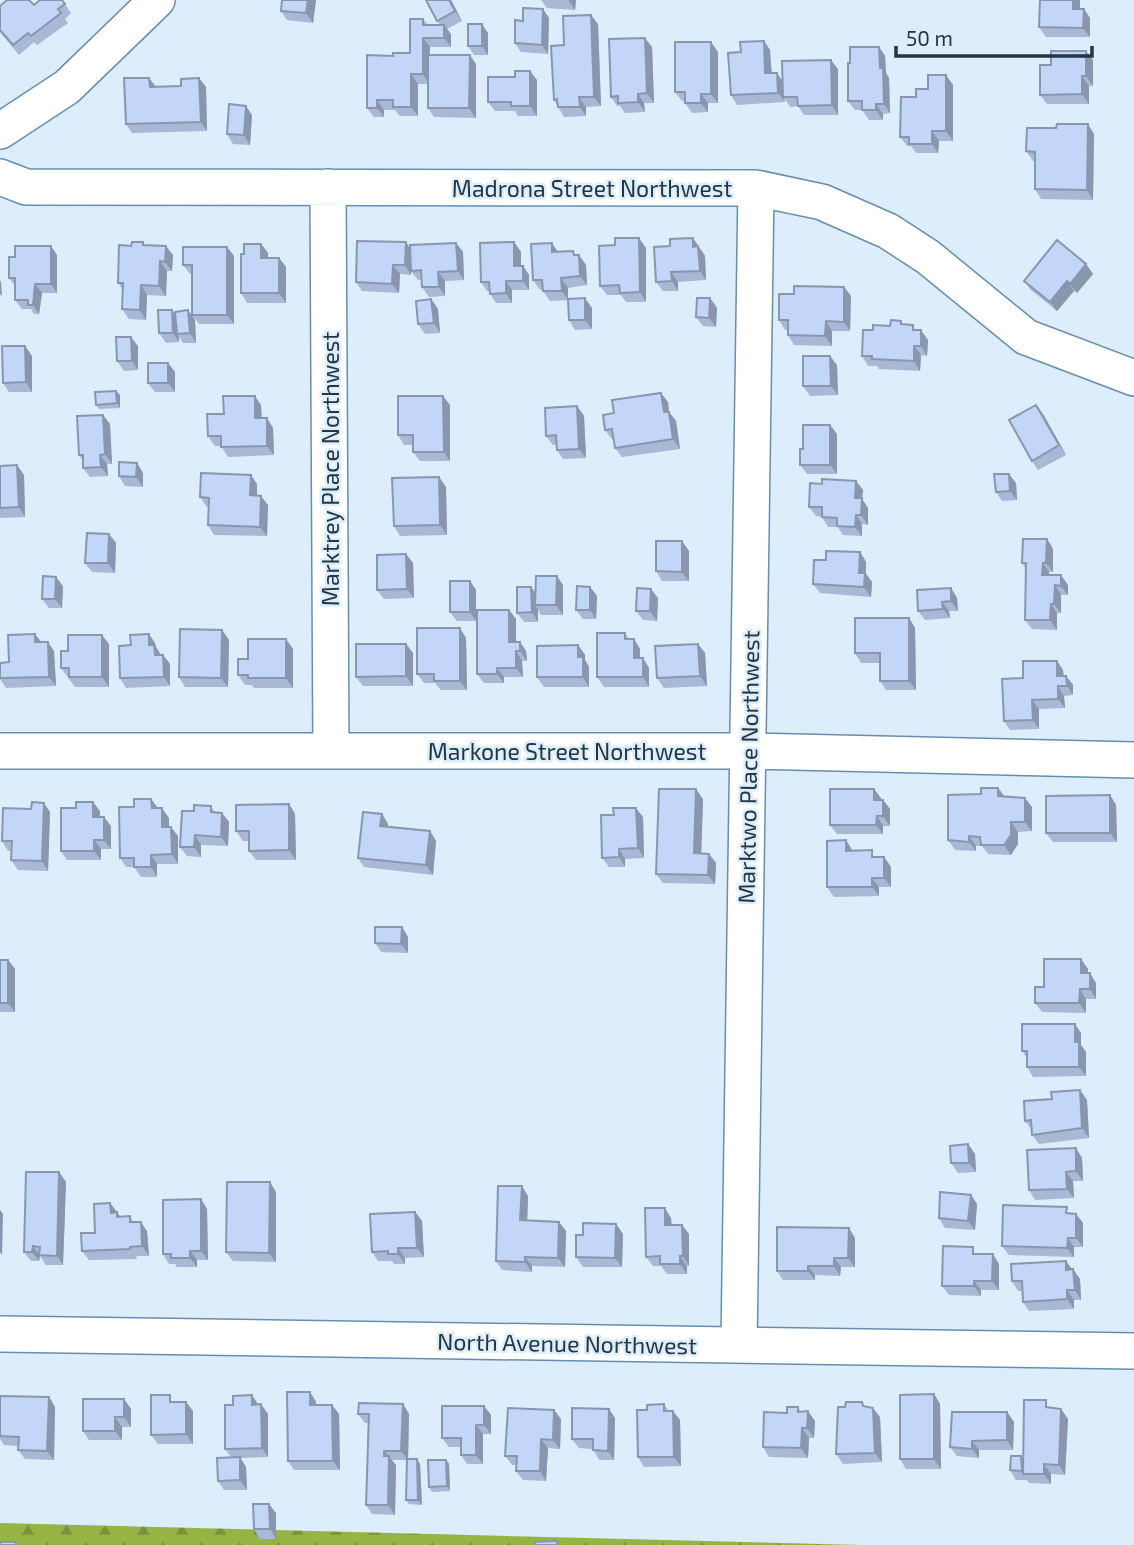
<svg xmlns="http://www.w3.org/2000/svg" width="1134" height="1545" font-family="'Exo 2',sans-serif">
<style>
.forest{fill:url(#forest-firs)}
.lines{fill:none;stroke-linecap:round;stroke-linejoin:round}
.minor-casing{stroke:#678eae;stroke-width:38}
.minor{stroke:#fff;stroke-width:35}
.wall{fill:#a8b8d5}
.shaded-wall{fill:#8896ae}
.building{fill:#c3d6f8;stroke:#8896ae;stroke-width:2}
.labels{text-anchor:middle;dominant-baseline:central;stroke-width:5;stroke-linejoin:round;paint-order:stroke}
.street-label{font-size:23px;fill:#253643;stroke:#dcedfb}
</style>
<defs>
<pattern id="forest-firs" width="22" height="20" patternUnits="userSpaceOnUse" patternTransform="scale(1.75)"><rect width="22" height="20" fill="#96b444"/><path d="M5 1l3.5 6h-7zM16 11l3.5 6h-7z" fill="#7a933a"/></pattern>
</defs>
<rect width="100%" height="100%" fill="#dcedfb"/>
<!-- forest -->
<path class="forest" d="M0,1523L862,1545H0Z"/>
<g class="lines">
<!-- minor casing -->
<g class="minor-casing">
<path id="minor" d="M0,131L67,87L157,0
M0,177L26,187L756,188L822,202L888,231L928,257L1026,337L1134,378
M328,187L331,751
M0,751H748L1134,760
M0,1334L1134,1351
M739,1345L756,188"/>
</g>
<!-- minor -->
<use href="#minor" class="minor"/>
</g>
<!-- wall -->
<path class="wall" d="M62,0L71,13L65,19L68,23L37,45L34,42L19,55L0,32V6L34,5Z
M316,0L313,23L287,20L281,11Z
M451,0L462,21L447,29L451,34V47H430V55L476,64V118L434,117L428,108V84H418V116H400L395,110H384V117H374L367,108L393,56L410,53L423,19L428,25H440L437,21Z
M541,0H576L575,10L547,8Z
M1040,0H1080V9H1084L1090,18V37H1046L1039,27Z
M543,9L549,18L548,54L521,52L515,43L523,21Z
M598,24L601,106L586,107V116L564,117L554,100L564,45Z
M488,33V55H474L468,46Z
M764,41L770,50L772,73H777L783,82L838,69V115H804L798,106L790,107L785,99V102L737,105L731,95L741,52Z
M652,47L654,103H644L645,112L625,113L620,106H617L611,97Z
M879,47L885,56L886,73L889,78L890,113L883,114V120H869L862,110H855L848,101L850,63Z
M718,52V103H708V112L692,113L685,103V101H682L675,92Z
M1093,60V86H1089V104H1047L1040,95L1051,65Z
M149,78L155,86H181L199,78L206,87L207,131L132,133L126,124Z
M537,80V116H518L515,111H495L488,102Z
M953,85V141H939L938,153H916L911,146H907L900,137L916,97L928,89Z
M252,115L250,145L233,144L227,134Z
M1094,134L1093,200L1041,199L1035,189V161H1033L1026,151Z
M693,238L705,256L706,280L678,282V291H663L656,282L670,246Z
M406,242L410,249L456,243L463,252L464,280L445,281V296L429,297L422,287V280H418L411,271V275L400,274L399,293L362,291L356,282Z
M514,242L521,252V266H523L529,275V290H512V303H496L490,294V291H487L481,282Z
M261,244L268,253V258H279L286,267V303H247L241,293L244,254Z
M145,245L173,255L172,271H167L166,296L147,295L146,320L129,319L122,309L123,290L118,283L131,246Z
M227,247L234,256V324H199L192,315V274H190L183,265Z
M646,248V302H626L621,295H607L600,286Z
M558,252L576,255L586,265L587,285L568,288V299L592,308V329L575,330L569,320L568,300L550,301L543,291V289L540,290L533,280Z
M57,255V293H42L39,314H34L31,309H22L15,300V286L9,278Z
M1086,264L1093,274L1077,293L1074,291L1057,311L1031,290L1024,281Z
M844,287L851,296L850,331H832V346L794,345L788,335V330H785L779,320L794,294Z
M710,298L717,308L716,327L703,326L696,317Z
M431,299L438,309L440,333L425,334L418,324Z
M188,310L195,320L196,343H183L179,337V342L166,343L159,333L175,315Z
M903,324L917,330L928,340L927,356L921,355L920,371L879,369L877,366H868L862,356L873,330Z
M25,346L32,356V392H9L3,383Z
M138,346V370L124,371L117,361Z
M168,363L175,372V392H155L148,383Z
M837,365L838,395L810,396L803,386Z
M116,391L120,395V408L99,409L96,405Z
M668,402L669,412L676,421L680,449L622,457L615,448L614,439H612L605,430Z
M261,405L262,418L273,428L274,455L228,457L221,446H215L208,436L224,414Z
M450,405V461H420L413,452V445H404L398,435Z
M577,406L584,416L586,458L563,459L557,450V445H553L546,436Z
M1043,414L1066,455L1038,470L1032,461Z
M110,424L112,464H107L108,476L90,477L83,468V461L79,455Z
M830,425L837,434V474H807L800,465L803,449Z
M137,463L143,473V487L125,486L119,476Z
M0,466L24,475L25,517L0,518Z
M856,481L863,490L862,499L868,508V525L862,524V536L843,535L838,527H828L822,517L816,516L809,507L822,484Z
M1016,483L1017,500L1002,501L996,492Z
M257,484V496L268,505L267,536L214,535L208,525L209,507H207L200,497Z
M446,487L447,535L400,536L394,526Z
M109,534L116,543L115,573L92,572L85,563Z
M1047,539L1053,549V572H1049V575L1068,585V595H1061V613H1057V630L1032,629L1025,620L1026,569L1022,563Z
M689,551V581H662L656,571Z
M860,552L866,562V574L872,582L871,597L820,593L813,584Z
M406,554L413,563L414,598L384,599L377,590Z
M470,581L476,590V621H457L450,612Z
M563,585V615H541L538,610V622H524L517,613L535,593Z
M63,586L62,608H49L42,599Z
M590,587L597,596L596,619H583L576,610Z
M951,588L957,598L958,611H949L950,618L925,620L918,611Z
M658,598L657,621L643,620L636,611Z
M509,610L516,619V642H520L526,651L527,661H522L523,677H504V683H484L477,674Z
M909,618L915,628L916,690H886L880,681V663H861L855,653Z
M222,630L229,640L228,687H185L179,677Z
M625,633L629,639H634L640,649V658H643L649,668V687H604L597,677Z
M466,638L467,690H441L435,683H424L417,674Z
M286,639L293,649V688H254L252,685H245L238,675L248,659Z
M41,642L54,651L56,686L6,688L0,679V663L9,662Z
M155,643L156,647L161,655H163L170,664V686L126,688L120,678Z
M109,644V687H75L61,668L68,651Z
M406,644L413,653V686H363L356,677Z
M698,644L705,653L707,686L664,688L657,678Z
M578,645L585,655V660L589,667V687H544L537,677Z
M1057,661L1063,670L1064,676H1066L1073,685V695L1064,696L1065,708L1039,709V729L1010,730L1004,721L1023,678Z
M998,788L1004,796L1032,807V831L1018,832V844L1011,855L988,854L982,846H976V851L955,850L948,840L981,794Z
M874,789L881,800H883L890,809V826H883V834H837L830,825Z
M1110,795L1116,805L1117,842H1053L1046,833Z
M703,799L701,853L709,854L716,863L715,884L663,883L656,874Z
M289,804L295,814L296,860H256L249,851V841H243L236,831Z
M211,806L215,813H222L229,822L228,846L201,845V857L187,856L180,847L194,811Z
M134,807L158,808L169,818V827L178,836V864H157V877H141L134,867H126L120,858Z
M100,811V817L111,826V849H101V860H67L61,851Z
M50,812L48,871L18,870L11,860V851H8L2,841Z
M382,814L388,824V827L430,831L436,841L433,875L364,867L358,858Z
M643,817L644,858L625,859V867H609L602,858Z
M846,840L852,850L877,857H884L891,867V887H879V896L834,897L827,887Z
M402,927L408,937V953L381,952L375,943Z
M0,960H8L15,969V1012H0Z
M1088,969V973L1096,983V999H1086V1013L1042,1012L1035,1003L1044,987Z
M1081,1033V1045L1086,1052V1076L1033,1077L1027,1067V1058L1022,1051Z
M1087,1100L1089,1138L1039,1144L1032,1135V1130L1025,1121Z
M968,1144L975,1154L976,1172L958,1173L951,1163Z
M1082,1158L1083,1181H1073L1074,1198L1035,1200L1029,1190Z
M59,1172L66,1182L63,1265H46L40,1256L39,1261H31L24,1252Z
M276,1192V1262L233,1261L226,1252Z
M971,1195L977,1204L975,1230L945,1228L939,1218Z
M528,1196L527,1220L559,1222L566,1231L565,1267L532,1266V1272L502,1270L496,1261Z
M201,1199L207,1209L208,1260H197V1267H177L175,1264H169L163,1254Z
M110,1203L120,1217L130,1216L133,1222L147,1231L149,1256H136L137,1259L89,1260L82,1251L95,1233Z
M415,1212L422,1221L424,1257L405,1258V1264H394L392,1261H378L372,1252Z
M1076,1214L1083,1223V1247H1074V1257L1009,1255L1002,1246Z
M671,1218L672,1225H682L689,1234V1266H687V1274H667L661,1266H653L646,1257Z
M616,1224L623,1234L622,1267H583L576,1257L583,1235Z
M855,1238V1267H841L840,1276L815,1275V1280H783L777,1271Z
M979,1254L999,1264V1290H981V1296L949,1295L942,1286Z
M1066,1261L1080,1279L1081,1300H1074V1309L1029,1311L1023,1302L1022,1291H1018L1012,1281Z
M310,1392L316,1402V1405H332L339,1414L340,1470H294L288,1461Z
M934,1394L940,1404L941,1469H906L900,1459Z
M252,1395L258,1404L268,1414V1457L240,1458L246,1467L247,1490H224L218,1481L231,1457L225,1449L233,1405Z
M0,1396L49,1397L55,1407L54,1460L25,1459L18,1450V1446L4,1445L0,1439Z
M124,1399L131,1409V1427H122V1440H89L83,1431Z
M186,1402L193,1411V1444H158L151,1435Z
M403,1404L409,1414L408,1459L420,1464L422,1505L409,1504L406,1500L407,1460H392L396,1465L395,1515L372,1514L366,1505L368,1423H365L358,1414Z
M664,1404L669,1411L680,1420L681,1466L644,1467L638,1457Z
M484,1406L491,1415V1434H483V1464H467L461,1455V1447H449L442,1438Z
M865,1406L880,1417L882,1462L843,1464L836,1454L845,1407Z
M798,1407L801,1412L815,1421L814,1438H809L808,1458L769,1457L763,1447L787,1413Z
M1051,1408L1061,1409L1068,1419L1065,1475L1051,1474V1484L1029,1483L1027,1480H1016L1010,1470L1021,1456L1023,1459Z
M554,1410L561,1419L560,1449L548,1448L546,1481L523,1480L516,1471V1465H512L505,1456Z
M1007,1412L1014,1422L1013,1450H979V1458L957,1456L950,1447Z
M615,1418L614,1460H599L593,1449L579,1448L572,1439Z
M446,1460L449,1464L450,1491L432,1492L429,1487Z
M276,1513V1539H260L254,1529Z"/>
<!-- shaded-wall -->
<path class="shaded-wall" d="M308,0H316L313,23L306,13Z
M449,0H451L462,21L455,11Z
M569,0H576L575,10L569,1Z
M1073,0H1080V18L1073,9Z
M543,9L549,18L548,54L542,45Z
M1084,9L1090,18V37L1083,28Z
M591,15L598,24L601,106L594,97Z
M482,24L488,33V55L482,46Z
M444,25L451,34V47L444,38Z
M423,38L430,47L429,84L423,74Z
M645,38L652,47L654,103L647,93Z
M764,41L770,50L772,83L765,73Z
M711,42L718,52V103L711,94Z
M879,47L885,56L886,73L889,78L890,113L884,104L880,68Z
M1086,51L1093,60V86L1086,76Z
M470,55L476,64V118L469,108Z
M831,60L838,69V115L832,105Z
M530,71L537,80V116L530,106Z
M777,73L783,82V97L785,102L778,93Z
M411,74L418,84V116L411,107Z
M946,75L953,85V141L946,131Z
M1082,76L1089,86V104L1082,94Z
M149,78L156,87H150Z
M199,78L206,87L207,131L201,122Z
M638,94L644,103L645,112L638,102Z
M701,94L708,103V112L701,103Z
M579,97L586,107V116L580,107Z
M377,100L384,110V117L377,108Z
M876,104L883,114V120L876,110Z
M246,106L252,115L250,145L244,135Z
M1088,124L1094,134L1093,200L1087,190Z
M932,131L939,141L938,153L932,144Z
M639,238L646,248V302L640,292Z
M693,238L705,256L706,280L700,271L693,247Z
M406,242L412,252L411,275L405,265Z
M514,242L521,252V275L514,266Z
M456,243L463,252L464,280L458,271Z
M552,243L558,252H552Z
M261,244L268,253V268L261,258Z
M51,246L57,255V293L51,284Z
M166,246L173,255L172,271L165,262Z
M227,247L234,256V324L227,315Z
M573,251L579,260V255L586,265L587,285L580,276Z
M279,258L286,267V303L279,293Z
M160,261L167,271L166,296L159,286Z
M1086,264L1093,274L1077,293L1070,284Z
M393,265L400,274L399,293L392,284Z
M523,266L529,275V290L523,281Z
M438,272L445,281V296L439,287Z
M671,272L678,282V291L672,281Z
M561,278L568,288V300L562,291Z
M0,280L1,282L2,296L0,294Z
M506,281L512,290V303L506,293Z
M1067,281L1074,291L1057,311L1050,302Z
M35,284L42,293L39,314L33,305Z
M141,285L147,295L146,320L140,310Z
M844,287L851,296L850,331L844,322Z
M585,298L592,308V329L585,320Z
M710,298L717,308L716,327L709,318Z
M431,299L438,309L440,333L434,323Z
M172,310L178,320L177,334L179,337V342L173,333Z
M188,310L195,320L196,343L190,333Z
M826,321L832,331V346L825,336Z
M921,330L928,340L927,356L921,346Z
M131,337L138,346V370L132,361Z
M25,346L32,356V392L26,382Z
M914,346L921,355L920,371L914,361Z
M830,356L837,365L838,395L831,386Z
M168,363L175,372V392L168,383Z
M116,391L120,395V408L117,403Z
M661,393L668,402L670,422L664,412Z
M255,396L261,405L262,428L255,418Z
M443,396L450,405V461L444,452Z
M1036,405L1043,414L1066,455L1059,445Z
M577,406L584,416L586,458L579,449Z
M669,412L676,421L680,449L673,439Z
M103,415L110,424L112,464L105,454Z
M267,418L273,428L274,455L267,446Z
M830,425L837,434V474L830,465Z
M100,455L107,464L108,476L101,467Z
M137,463L143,473V487L136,477Z
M17,465L24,475L25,517L19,507Z
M1009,474L1016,483L1017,500L1010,491Z
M251,475L257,484V505L250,495Z
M439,477L446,487L447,535L440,525Z
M856,481L863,490L862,499L868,508V525L861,515L855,498Z
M261,496L268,505L267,536L260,527Z
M856,515L862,524V536L855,527Z
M109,534L116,543L115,573L108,563Z
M1047,539L1053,549V572L1046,563Z
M682,541L689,551V581L682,572Z
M860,552L866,562V574L872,582L871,597L864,587L859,573Z
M406,554L413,563L414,598L407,589Z
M1043,563L1049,572V584L1042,575Z
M1061,575L1068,585V595L1061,586Z
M557,576L563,585V615L556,605Z
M56,577L63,586L62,608L55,599Z
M470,581L476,590V621L470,612Z
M1055,585L1061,595V613L1054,604Z
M531,587L538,596L535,605L538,610V622L532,612Z
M590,587L597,596L596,619L590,610Z
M951,588L957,598L958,611L951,601Z
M651,589L658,598L657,621L650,611Z
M942,602L949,611L950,618L943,609Z
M1051,604L1057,613V630L1050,620Z
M509,610L516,619V651L509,642Z
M909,618L915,628L916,690L909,681Z
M460,628L466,638L467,690L460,681Z
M222,630L229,640L228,687L221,678Z
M35,634L42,643L35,642Z
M149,634L155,643L156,647L161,655V664L149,645Z
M102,635L109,644V687L102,677Z
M286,639L293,649V688L286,678Z
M634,639L640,649V668L634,658Z
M48,642L54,651L56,686L49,677Z
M520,642L526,651L527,661L520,651Z
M406,644L413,653V686L406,676Z
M698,644L705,653L707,686L700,676Z
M578,645L585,655V660L589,667V687L583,677L578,657Z
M516,651L522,661L523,677L516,668Z
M163,655L170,664V686L164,677Z
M643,658L649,668V687L643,677Z
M1057,661L1063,670L1064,685L1057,676Z
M497,668L504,677V683L497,674Z
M1066,676L1073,685V695L1067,686Z
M1058,686L1064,696L1065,708L1058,699Z
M1032,700L1039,709V729L1033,720Z
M998,788L1005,797L998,796Z
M696,789L703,799L701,863L694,853Z
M874,789L881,798V809L874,800Z
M1110,795L1116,805L1117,842L1110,833Z
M1025,798L1032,807V831L1025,822Z
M151,799L158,808H152Z
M883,800L890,809V826L883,816Z
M93,802L100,811V826L93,817Z
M44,803L50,812L48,871L42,861Z
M289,804L295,814L296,860L289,850Z
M162,808L169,818V836L162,827Z
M636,808L643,817L644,858L638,848Z
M222,813L229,822L228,846L221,837Z
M382,814L388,824L387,835L380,826Z
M877,816L883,826V834L876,825Z
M104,817L111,826V849L104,840Z
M1011,822L1018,832V844L1011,855L1004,845Z
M171,827L178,836V864L172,854Z
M430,831L436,841L433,875L426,865Z
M195,835L201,845V857L194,847Z
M969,836L976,846V851L969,842Z
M94,840L101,849V860L94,851Z
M846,840L852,850L853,860L846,851Z
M619,849L625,859V867L619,857Z
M709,854L716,863L715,884L708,875Z
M151,855L157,864V877L151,867Z
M884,857L891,867V887L884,878Z
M872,878L879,887V896L872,887Z
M402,927L408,937V953L401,944Z
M1081,959L1088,969V983L1081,973Z
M8,960L15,969V1012L8,1003Z
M1090,973L1096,983V999L1090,989Z
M1080,989L1086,999V1013L1079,1003Z
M1075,1024L1081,1033V1045L1086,1052V1076L1079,1067L1075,1042Z
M1080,1090L1087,1100L1089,1138L1082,1128Z
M968,1144L975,1154L976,1172L969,1163Z
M1076,1148L1082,1158L1083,1181L1076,1171Z
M59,1172L66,1182L63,1265L57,1256Z
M1066,1172L1073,1181L1074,1198L1067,1189Z
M270,1182L276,1192V1262L269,1253Z
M522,1186L528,1196L527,1230L520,1220Z
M971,1195L977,1204L975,1230L968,1221Z
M201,1199L207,1209L208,1260L201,1251Z
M110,1203L117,1212L124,1222L111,1213Z
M665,1208L671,1218L672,1235L665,1225Z
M0,1210L3,1214L2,1255L0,1252Z
M415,1212L422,1221L424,1257L417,1248Z
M1076,1214L1083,1223V1247L1076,1238Z
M141,1222L147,1231L149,1256L142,1246Z
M559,1222L566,1231L565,1267L558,1258Z
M616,1224L623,1234L622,1267L615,1258Z
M682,1225L689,1234V1266L683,1256Z
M849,1228L855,1238V1267L848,1258Z
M1068,1238L1074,1247V1257L1067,1248Z
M33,1246L40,1256L39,1261L32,1252Z
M398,1248L405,1258V1264L398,1254Z
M190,1251L197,1260V1267L190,1258Z
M993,1254L999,1264V1290L992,1281Z
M680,1256L687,1266V1274L680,1264Z
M525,1257L532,1266V1272L525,1262Z
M834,1258L841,1267L840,1276L834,1266Z
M1066,1261L1072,1270H1066Z
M808,1266L815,1275V1280L808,1271Z
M1073,1269L1080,1279L1081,1300L1075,1290Z
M974,1281L981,1290V1296L974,1286Z
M1067,1290L1074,1300V1309L1067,1299Z
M310,1392L316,1402V1414L310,1405Z
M934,1394L940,1404L941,1469L934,1459Z
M252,1395L258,1405H252Z
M49,1397L55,1407L54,1460L47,1451Z
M124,1399L131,1409V1427L124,1417Z
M186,1402L193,1411V1444L186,1434Z
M261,1404L268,1414V1457L262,1448Z
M403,1404L409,1414L408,1460L401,1451Z
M332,1405L339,1414L340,1470L333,1461Z
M484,1406L491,1415V1434L484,1425Z
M873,1408L880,1417L882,1462L875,1453Z
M609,1409L615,1418L614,1460L608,1451Z
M1061,1409L1068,1419L1065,1475L1059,1465Z
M554,1410L561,1419L560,1449L553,1440Z
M673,1411L680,1420L681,1466L674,1457Z
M808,1411L815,1421L814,1438L807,1428Z
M1007,1412L1014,1422L1013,1450L1007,1440Z
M115,1417L122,1427V1440L115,1431Z
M476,1425L483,1434V1464L476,1455Z
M802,1428L809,1438L808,1458L801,1448Z
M541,1439L548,1448L546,1481L540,1471Z
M972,1441L979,1450V1458L972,1449Z
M384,1451L396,1465L395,1515L388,1505Z
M240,1457L246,1467L247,1490L240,1480Z
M417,1459L420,1464L422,1505L418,1500Z
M446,1460L449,1464L450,1491L447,1486Z
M1044,1464L1051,1474V1484L1044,1474Z
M269,1504L276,1513V1539L270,1529Z"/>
<!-- building -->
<path class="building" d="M7,0H29L34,5L40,0H62L65,4L58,9L61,13L31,36L28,33L13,45L0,30V6Z
M282,0H308L306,13L281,11Z
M426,0H449L455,11L437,21Z
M1040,0H1073V9H1084L1083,28L1039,27Z
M523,8L543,9L542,45L515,43V20L523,21Z
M591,15L594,97H579L580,107H558L557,99L554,100L551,46L564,45L563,16Z
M410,19H423V25H444V38H423V74H411V107H393V100H377V108H367V55L393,56V53H410Z
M468,24H482V46H468Z
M645,38L647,93L638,94V102L618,103V96L611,97L609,39Z
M764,41L765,73H777L778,93L731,95L728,53L741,52L740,42Z
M675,42H711V94H701V103H685V92H675Z
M850,47H879L880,68H883L884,104H876V110H862V101H848V63H850Z
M1051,51H1086V76H1082V94L1040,95V65H1051Z
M428,55H470L469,108H428Z
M831,60L832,105L798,106L797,97H783L782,61Z
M515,71H530V106H511V102H488V77H515Z
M928,75H946V131H932V144H909V137H900L901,97H916V89H928Z
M124,78H149L150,87L181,86V79L199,78L201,122L126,124Z
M229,104L246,106L244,135L227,134Z
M1057,124H1088L1087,190L1035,189V152L1026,151L1027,128H1056Z
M615,238H639L640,292L620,293L619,285L600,286L599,246L615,245Z
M693,238V247L698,246L700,271L671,272L672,281L656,282L654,247L670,246V239Z
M1057,240L1086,264L1070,284L1067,281L1050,302L1024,281Z
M357,241L406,242L405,265H393L392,284L356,282Z
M132,242H143V245L166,246L165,262L160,261L159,286L141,285L140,310L122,309L123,283H118L119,245L131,246Z
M514,242V266H523V281H506V293L490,294L489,282H481L480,243Z
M456,243L458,271L438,272L439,287H422L421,270L411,271L410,245Z
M552,243V252L573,251L574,255H579L580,276L561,278L562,291H543L542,280H533L531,244Z
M244,244H261V258H279V293H241V254H244Z
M15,246H51V284H35L33,305H28V300H15V278H9V257H15Z
M183,247H227V315H192V265H183Z
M794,286L844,287V322L826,321L825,336L788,335V320H779V294H794Z
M585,298V320H569L568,299Z
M697,298H710L709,318L696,317Z
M431,299L434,323L418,324L416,301Z
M158,310H172L173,333H159Z
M188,310L190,333L177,334L175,312Z
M891,320L901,321V324L913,325V330H921V346H914V361L872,359V356H862L863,330H873V325L890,326Z
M116,337H131L132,361H117Z
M2,346H25L26,382L3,383Z
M803,356H830L831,386H803Z
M148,363H168V383H148Z
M116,391L117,403L96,405L95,392Z
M661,393L664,412H669L673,439L615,448L612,429L605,430L603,415L614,413L612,400Z
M223,396H255V418H267V446L221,447V436H208L207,414H224Z
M398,396H443L444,452H413V435H398Z
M1036,405L1059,445L1032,461L1009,420Z
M577,406L579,449L557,450L556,435L546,436L545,408Z
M103,415L105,454L100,455L101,467L83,468V455H79L77,416Z
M803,425H830V465H800V449H803Z
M119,462L137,463L136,477L119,476Z
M17,465L19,507L0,508V466Z
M201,473L251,475L250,495L261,496L260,527L208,525L209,498L200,497Z
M994,474H1009L1010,491L996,492Z
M439,477L440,525L394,526L392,478Z
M822,479L856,481L855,498H862L861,515H856L855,527L837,526V518L822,517V507H809L810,483L822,484Z
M87,533L109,534L108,563H85Z
M1023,539H1047L1046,563H1043L1042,575H1061V586L1055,585L1054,604H1051L1050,620H1025L1026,563H1022Z
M656,541H682V572L656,571Z
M826,551L860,552L859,573H865L864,587L813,584L814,560H826Z
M406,554L407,589L377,590V555Z
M43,576L56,577L55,599H42Z
M536,576H557L556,605H535Z
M450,581H470V612H450Z
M577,586L590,587V610H576Z
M517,587H531L532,612L517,613Z
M637,588L651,589L650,611H636Z
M951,588V601L942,602L943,609L918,611L917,590Z
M477,610H509V642H520V651H516V668H497V674H477Z
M855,618H909V681H880V653H855Z
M417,628H460V681H434V674H417Z
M180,629L222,630L221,678L179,677Z
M597,633H625V639H634V658H643V677H597Z
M35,634V642H48L49,677L0,678V663L9,662L8,635Z
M149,634V645H154L155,655H163L164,677L120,678L119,646L131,645L130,635Z
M68,635H102V677H69V668H61V651H68Z
M248,639H286V678H248V675H238V659H248Z
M356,644H406V676L356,677Z
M698,644L700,676L657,678L655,646Z
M578,645V657H583V677H537V646Z
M1023,661H1057V676H1066L1067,686H1058V699L1032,700L1033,720L1004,721L1002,679L1023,678Z
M981,788H998V796L1025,798V822H1011V835L1004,845H981L980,837L969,836V842L948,840V795L981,794Z
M659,789H696L694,853L709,854L708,875L656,874Z
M830,789H874V800H883V816H877L876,825H830Z
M1110,795V833H1046V796Z
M134,799H151L152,808H162V827H171L172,854L151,855V867H134V858H120L119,807H134Z
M32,802L44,803L42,861L11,860L12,841H2L3,808L31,809Z
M76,802H93V817H104V840H94V851H61V808H76Z
M289,804V850L249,851V831H236V805Z
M194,805L211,806V812L222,813L221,837L195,835L194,847H180L182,811H194Z
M613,808H636L638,848L619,849V857L602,858L601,815H614Z
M363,812L382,814L380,826L430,831L426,865L358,858Z
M846,840V851L872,850V857H884V878H872V887H827V841Z
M375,927H402L401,944L375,943Z
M1044,959H1081V973H1090V989H1080L1079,1003H1035V987H1044Z
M0,960H8V1003H0Z
M1022,1024H1075V1042H1079V1067H1027V1051H1022Z
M1080,1090L1082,1128L1032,1135L1031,1120L1025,1121L1024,1101L1052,1099L1051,1092Z
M968,1144L969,1163H951L950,1146Z
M1076,1148V1171L1066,1172L1067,1189L1029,1190L1027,1150Z
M26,1172H59L57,1256L39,1255L40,1247L33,1246L32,1252H24Z
M227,1182H270L269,1253L226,1252Z
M498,1186H522L520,1220L559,1222L558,1258L525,1257V1262L496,1261Z
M940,1192L971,1195L968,1221L939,1218Z
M201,1199V1251H190V1258H171V1254H163V1200Z
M110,1203L111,1213L117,1212V1217L130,1216V1222H141L142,1246L130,1247V1249L82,1251L81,1233H95L94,1204Z
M1003,1205L1067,1207L1066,1213L1076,1214V1238H1068L1067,1248L1002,1246Z
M645,1208H665V1225H682L683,1256H680V1264H660V1256L646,1257Z
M415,1212L417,1248H398V1254H388V1251L372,1252L370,1214Z
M583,1223L616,1224L615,1258L576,1257V1235H583Z
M777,1227L849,1228L848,1258H834V1266H808V1271H777Z
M943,1246L973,1247V1254H993L992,1281H974V1286H942Z
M1066,1261V1270L1073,1269L1075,1290H1067V1299L1023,1302L1022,1281H1012L1011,1264Z
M287,1392H310V1405H332L333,1461H288Z
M934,1394V1459H900V1395Z
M151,1395H170V1402H186V1434L151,1435Z
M252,1395V1405L261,1404L262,1448L225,1449V1405H233V1396Z
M0,1396L49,1397L47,1451L18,1450L19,1437L0,1436Z
M83,1399H124V1417H115V1431H83Z
M1024,1400H1046V1407L1061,1409L1059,1465L1044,1464V1474H1023Z
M846,1402H862L863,1406L873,1408L875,1453L836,1454L838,1407H845Z
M359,1403L403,1404L401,1451H384V1456H389L388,1505H366L369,1414H358Z
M664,1404V1411H673L674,1457H638L637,1410H647V1405Z
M442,1406H484V1425H476V1455H461V1438H442Z
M787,1407H798V1412L808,1411L807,1428H802L801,1448L763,1447L764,1412L787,1413Z
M508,1408L554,1410L553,1440L541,1439L540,1471H516L517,1456H505Z
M572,1408L609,1409L608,1451L593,1450V1439H572Z
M952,1412H1007V1440L972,1441V1449L950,1447Z
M1011,1456H1021L1022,1471L1010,1470Z
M240,1457V1480L218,1481L217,1458Z
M407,1459H417L418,1500H406Z
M428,1460H446L447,1486L429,1487Z
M253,1504H269L270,1529H254Z
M557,1541V1545H535V1542Z
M0,1542H16V1545H0Z"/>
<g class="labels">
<!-- street labels -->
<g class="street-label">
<text x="592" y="188">Madrona Street Northwest</text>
<text transform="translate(330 469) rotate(-90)">Marktrey Place Northwest</text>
<text x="567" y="751">Markone Street Northwest</text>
<text transform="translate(748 767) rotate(-89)">Marktwo Place Northwest</text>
<text transform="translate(567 1343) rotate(1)">North Avenue Northwest</text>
</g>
</g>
<!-- scale -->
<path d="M896 46v10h196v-10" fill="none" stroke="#253643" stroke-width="3.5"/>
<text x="906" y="46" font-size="21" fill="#253643" stroke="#dcedfb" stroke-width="5" paint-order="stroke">50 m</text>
</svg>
